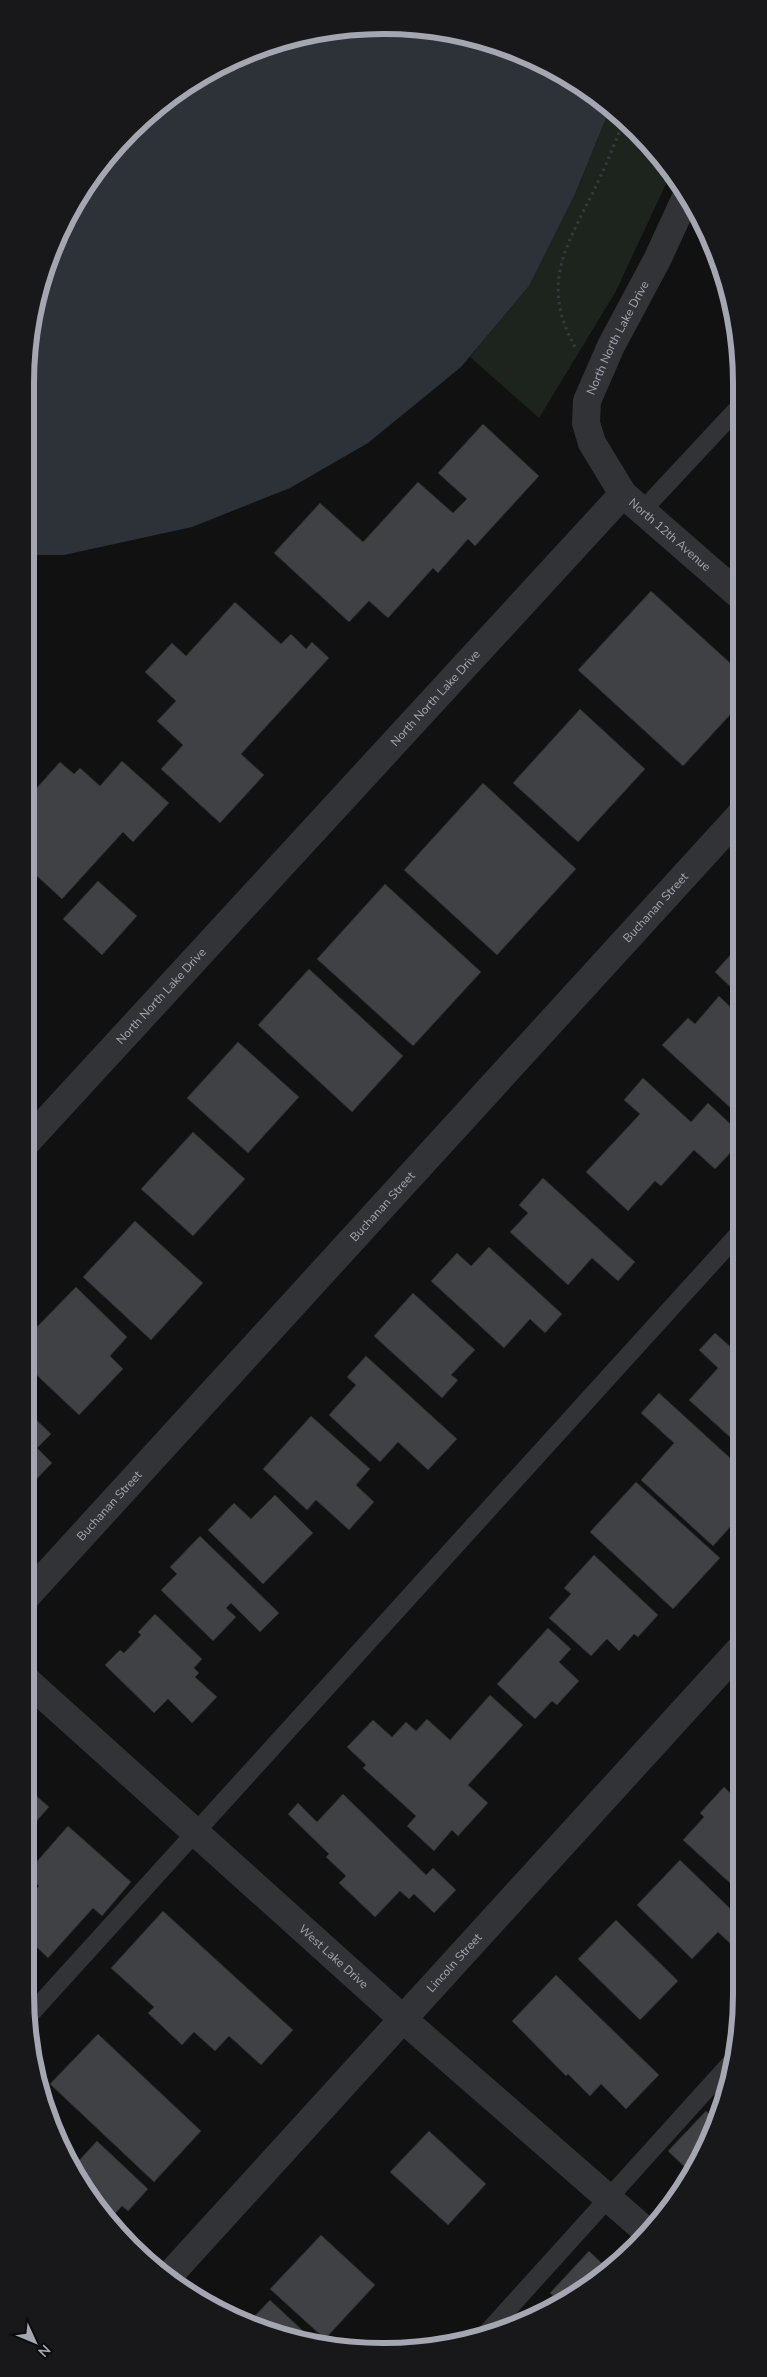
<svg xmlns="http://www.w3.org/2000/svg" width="767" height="2377" font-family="'Nunito Sans',sans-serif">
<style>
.green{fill:#1d241e}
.water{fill:#2c3238}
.building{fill:#404145;stroke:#2b2b2d}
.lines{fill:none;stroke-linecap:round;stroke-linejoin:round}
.path{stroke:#38393d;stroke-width:3;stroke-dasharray:2.5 4;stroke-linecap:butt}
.lane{stroke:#323336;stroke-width:18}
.street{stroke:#323336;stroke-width:28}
.labels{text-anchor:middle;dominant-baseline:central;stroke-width:4;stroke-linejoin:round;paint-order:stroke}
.street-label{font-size:12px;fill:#a4a7b1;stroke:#0c0c0d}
.rim{fill:none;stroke:#a4a7b1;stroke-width:6}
</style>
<rect width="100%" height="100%" fill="#111112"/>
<!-- green -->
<path class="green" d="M609,111L653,147L671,173L616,291L539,418L470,357L529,286L575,194Z"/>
<!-- water -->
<path class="water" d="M384,25L454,32L563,73L609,111L575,194L529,286L461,367L368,443L290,488L192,527L64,555H25V384L32,313L52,246L86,184L130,130L185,85L247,52L314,32Z"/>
<!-- building -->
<path class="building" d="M483,424L539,476L475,546L468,539L438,573L433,568L388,618L369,601L349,622L274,553L320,503L363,542L418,482L453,513L467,499L438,473Z
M651,591L740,672V704L683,766L578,670Z
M235,602L281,644L291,634L306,649L312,642L329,658L241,754L264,775L220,823L161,769L183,745L157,721L176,701L145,672L172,643L186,656Z
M580,709L645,769L578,842L513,783Z
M122,761L169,803L133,842L123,832L62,899L25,865V801L60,762L74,774L80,768L100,786Z
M483,783L576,869L497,955L404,870Z
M98,881L137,916L102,955L63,919Z
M385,884L481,972L413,1046L317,959Z
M734,951L740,957V996L715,972Z
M309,969L403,1056L352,1112L258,1025Z
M719,996L740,1016V1107L735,1112L662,1045L688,1018L695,1024Z
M238,1042L299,1097L248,1153L187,1098Z
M643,1078L691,1122L708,1103L740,1133V1143L715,1169L694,1150L661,1186L655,1181L628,1211L586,1172L640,1114L624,1100Z
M193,1132L245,1179L193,1236L141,1189Z
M543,1178L635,1262L618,1281L592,1258L568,1285L510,1232L528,1213L519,1205Z
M135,1221L203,1283L151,1340L83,1277Z
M489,1247L562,1314L545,1333L530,1319L504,1348L431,1281L457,1253L471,1266Z
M76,1287L127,1337L110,1356L123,1369L79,1415L25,1364V1345L31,1338L28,1336Z
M413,1293L475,1350L451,1375L458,1380L442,1398L374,1336Z
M715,1333L741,1356V1447L689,1400L718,1368L699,1350Z
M366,1356L457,1439L428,1470L398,1442L380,1462L329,1415L356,1385L347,1377Z
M659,1393L741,1468V1490L738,1494L741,1497V1515L713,1546L641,1480L674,1443L641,1413Z
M25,1409L51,1434L37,1448L52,1463L25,1491Z
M311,1416L370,1469L356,1485L374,1502L349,1530L316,1500L307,1510L263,1469Z
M636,1482L720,1558L673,1609L590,1532Z
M275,1495L313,1533L263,1584L208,1530L234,1503L251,1519Z
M200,1536L279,1613L260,1632L231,1603L226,1608L236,1617L213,1641L161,1590L177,1574L170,1567Z
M594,1555L658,1615L638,1637L634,1634L619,1651L607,1639L591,1656L549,1618L571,1594L564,1588Z
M155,1614L202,1659L194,1668L199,1673L195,1677L217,1697L192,1723L168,1699L154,1713L105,1665L120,1650L124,1653L141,1635L138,1632Z
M548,1628L571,1649L559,1662L579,1681L557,1705L552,1701L535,1719L497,1684Z
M490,1695L523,1725L468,1785L488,1803L458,1836L452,1830L434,1851L407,1826L416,1816L363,1768L366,1765L347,1747L373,1720L392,1737L406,1722L416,1731L427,1719L450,1740Z
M25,1786L49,1807L25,1834Z
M724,1787L742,1804V1894L683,1840L704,1817L700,1813Z
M343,1794L426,1875L433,1868L456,1890L434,1913L414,1894L409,1899L400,1891L375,1917L339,1883L346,1876L326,1857L329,1854L288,1814L298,1803L317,1822Z
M68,1826L131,1882L102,1916L93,1908L48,1958L25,1936V1901L39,1886L26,1874Z
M680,1860L742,1920V1939L734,1947L718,1932L692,1959L637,1905Z
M163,1911L293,2030L261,2065L229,2036L215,2051L194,2032L182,2045L148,2013L154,2007L111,1968Z
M616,1920L678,1981L640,2020L578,1959Z
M556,1975L659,2075L626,2109L601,2084L590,2096L568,2074L566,2076L512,2021Z
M98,2034L201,2131L154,2182L50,2084Z
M706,2111L717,2122L692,2174L668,2151Z
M429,2131L486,2184L448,2225L390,2172Z
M97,2141L148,2189L128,2211L122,2206L112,2217L118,2222L112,2227L74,2166Z
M321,2235L375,2285L325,2339L270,2289Z
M589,2251L609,2270L602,2278L561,2303L550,2293Z
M270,2300L316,2343L249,2322Z"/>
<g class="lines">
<!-- path -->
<path class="path" d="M575,347C540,284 566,247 594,190C605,168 614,145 623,123"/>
<!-- lane -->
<path class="lane" d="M642,511L739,407
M27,2018L741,1231
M482,2338L736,2057"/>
<!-- street -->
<g class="street">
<path id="s1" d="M623,494L739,595"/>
<path id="s2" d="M25,1144L623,494L592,443L586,423L587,401L611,346L657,260L686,197"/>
<path id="s3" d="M25,1598L740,815"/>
<path id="s4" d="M25,1679L404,2020L646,2231"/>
<path id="s5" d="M166,2279L741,1648"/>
</g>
</g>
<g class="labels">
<!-- street labels -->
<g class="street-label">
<text stroke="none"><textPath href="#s2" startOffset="1056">North North Lake Drive</textPath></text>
<text stroke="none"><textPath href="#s1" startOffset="62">North 12th Avenue</textPath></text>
<text stroke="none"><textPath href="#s2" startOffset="606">North North Lake Drive</textPath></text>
<text stroke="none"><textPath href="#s3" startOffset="935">Buchanan Street</textPath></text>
<text stroke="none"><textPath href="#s2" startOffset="201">North North Lake Drive</textPath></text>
<text stroke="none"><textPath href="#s3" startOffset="530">Buchanan Street</textPath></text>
<text stroke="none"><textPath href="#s3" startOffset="125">Buchanan Street</textPath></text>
<text stroke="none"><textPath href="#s4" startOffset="415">West Lake Drive</textPath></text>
<text stroke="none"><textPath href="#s5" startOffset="428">Lincoln Street</textPath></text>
</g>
</g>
<!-- crop -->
<path d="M0 0H767V2377H0ZM383 34H384A349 349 0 0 1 733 383V1994A349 349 0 0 1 384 2343H383A349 349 0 0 1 34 1994V383A349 349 0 0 1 383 34Z" fill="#18181a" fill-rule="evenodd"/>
<path class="rim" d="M383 34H384A349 349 0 0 1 733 383V1994A349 349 0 0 1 384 2343H383A349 349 0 0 1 34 1994V383A349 349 0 0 1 383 34Z"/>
<!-- north arrow -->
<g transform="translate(35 2342) rotate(134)" stroke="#0c0c0d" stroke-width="4" paint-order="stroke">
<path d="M0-4L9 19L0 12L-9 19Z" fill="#a4a7b1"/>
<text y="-8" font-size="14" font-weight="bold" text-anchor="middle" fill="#a4a7b1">N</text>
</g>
</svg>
